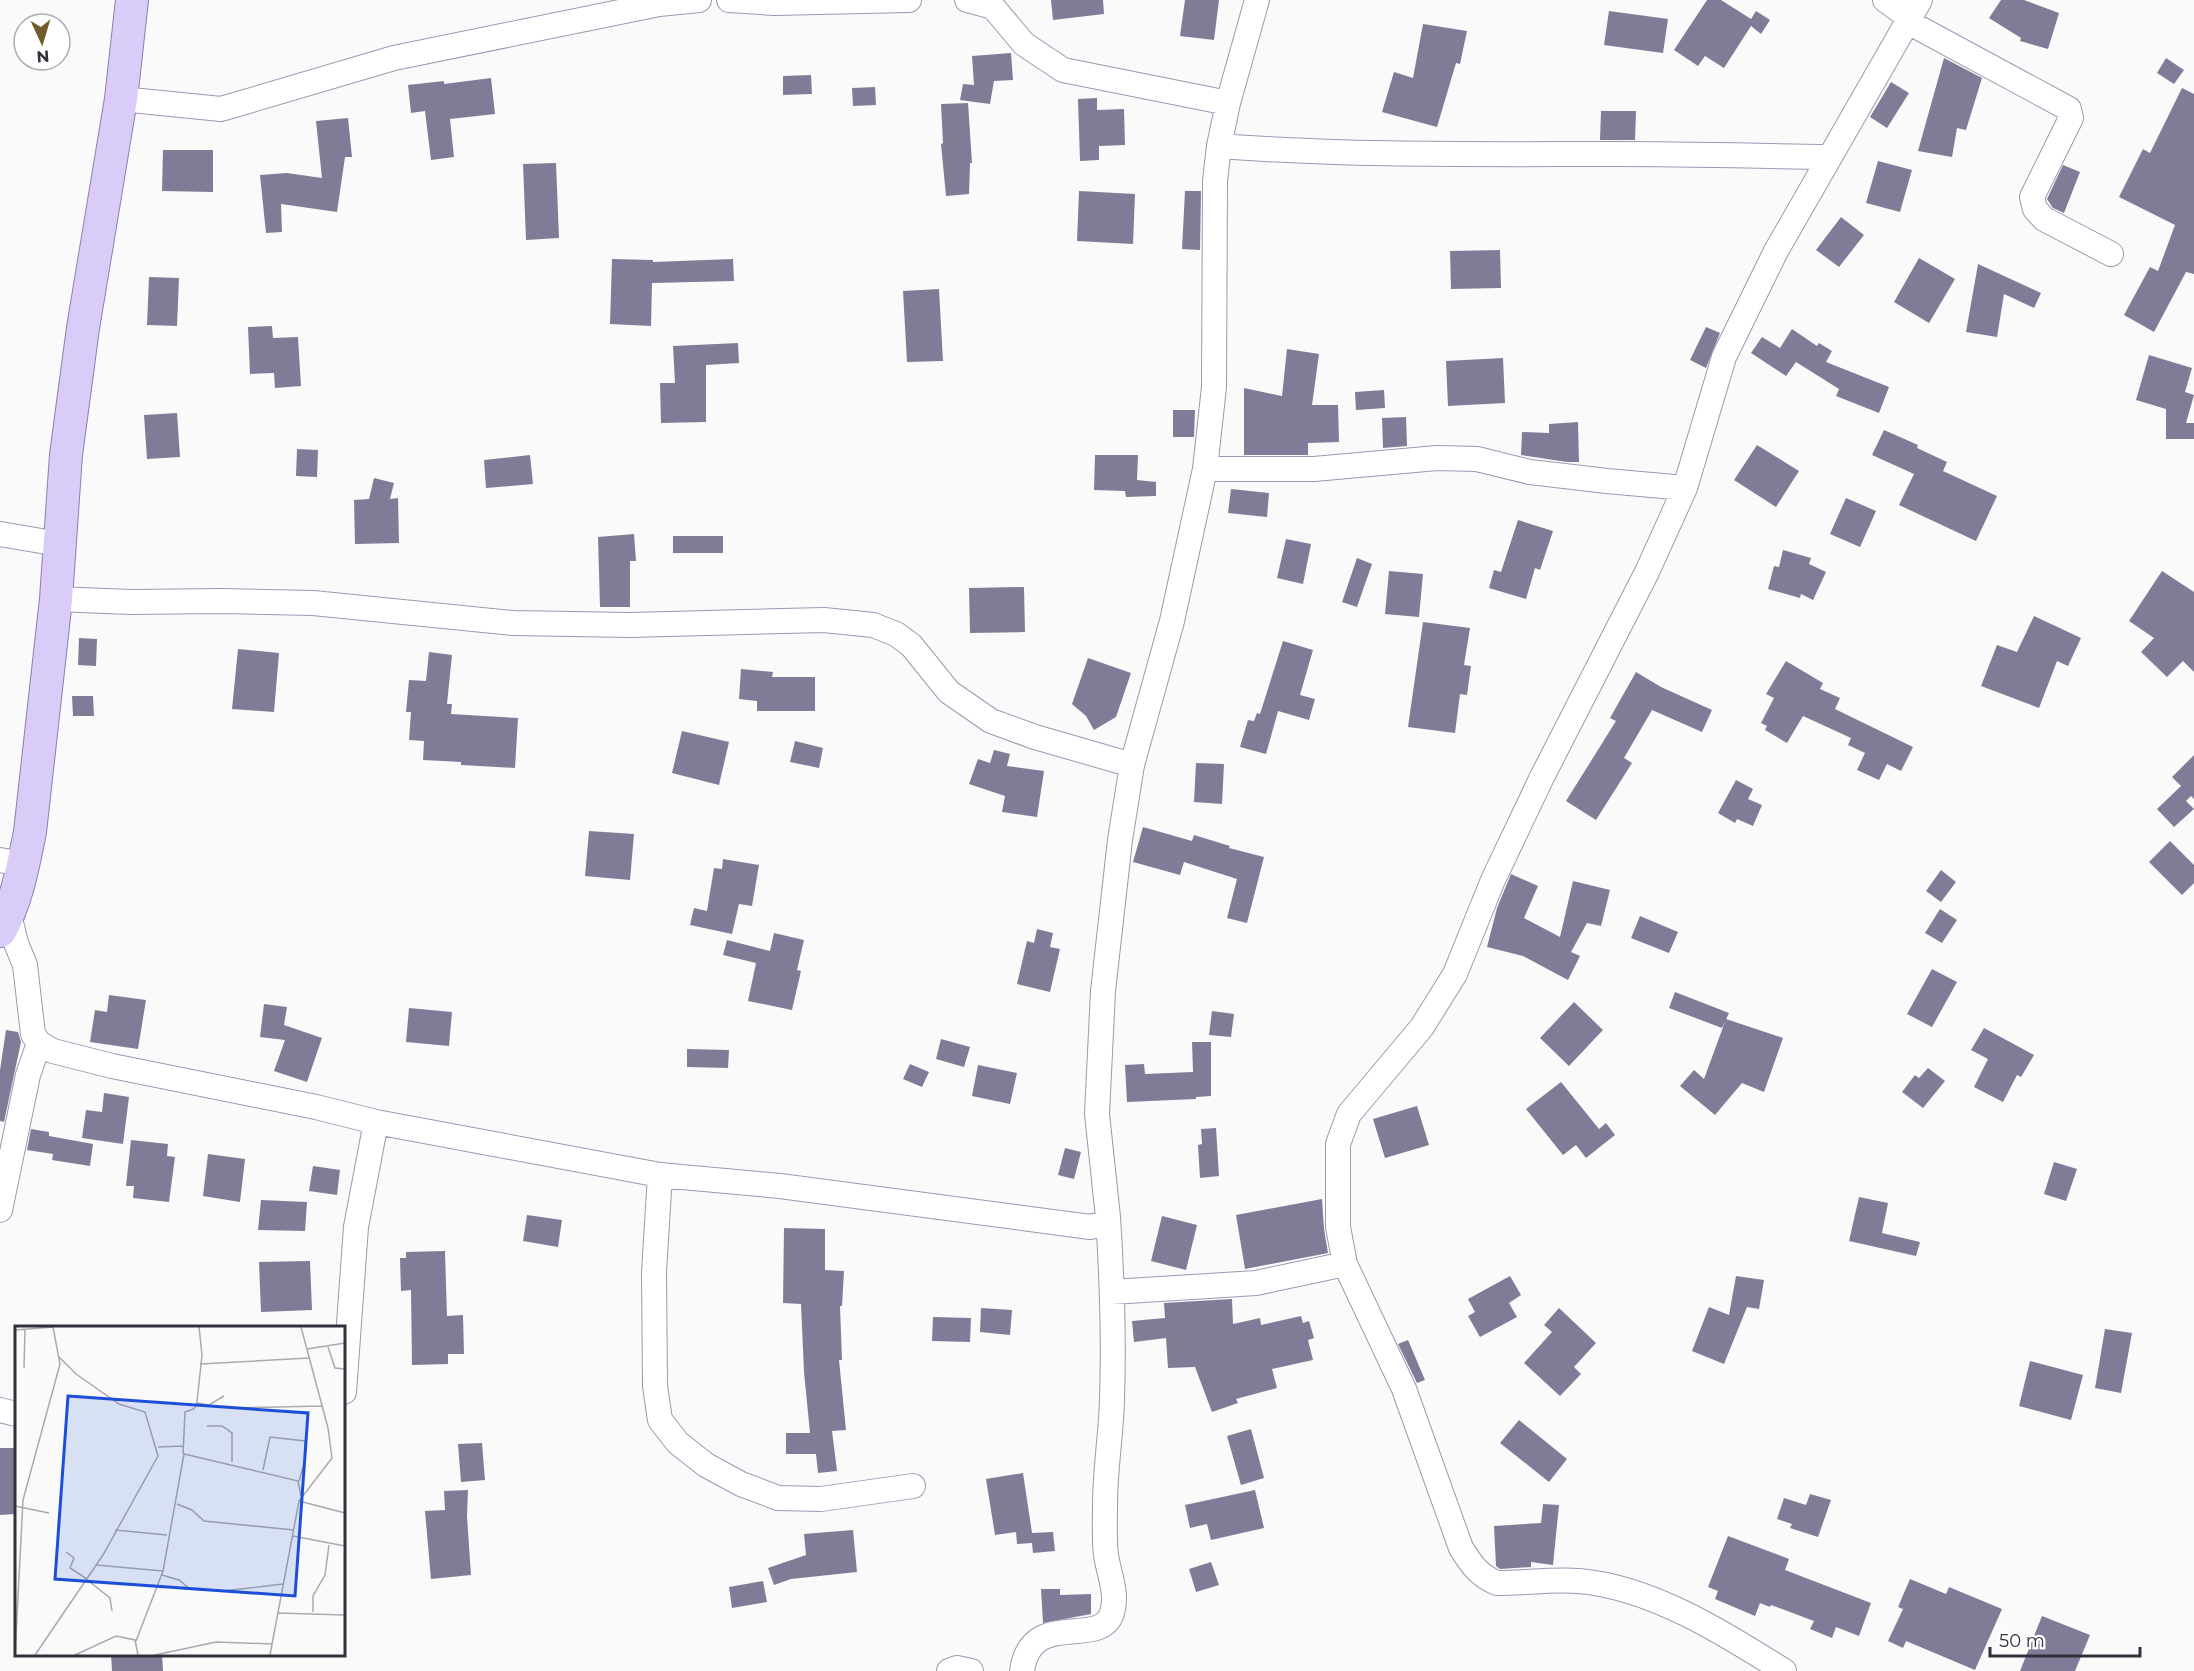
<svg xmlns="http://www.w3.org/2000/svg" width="2194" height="1671" font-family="Montserrat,sans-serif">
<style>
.building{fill:#827b97}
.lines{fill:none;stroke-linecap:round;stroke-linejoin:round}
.minor-casing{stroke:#9e97b4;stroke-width:26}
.major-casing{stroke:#8e7fb3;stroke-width:34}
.minor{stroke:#fff;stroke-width:24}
.major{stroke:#d9ccf8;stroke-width:32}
.inset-road{fill:none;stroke:#aaa9ae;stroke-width:1.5}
.view{fill:#1d4ed8;fill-opacity:0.15;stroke:#1d4ed8;stroke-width:3}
.inset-edge{fill:none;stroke:#33303c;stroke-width:3}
</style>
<rect width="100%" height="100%" fill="#fafafa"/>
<!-- building -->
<path class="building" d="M1051,0H1103L1104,14L1053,20Z
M1185,0H1219L1214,40L1180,36Z
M1707,0H1721L1751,19L1756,11L1770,20L1761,34L1751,26L1724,68L1705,56L1698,66L1674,50Z
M2001,0H2024L2059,13L2048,49L2020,41L2021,38L1989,18Z
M1609,11L1668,19L1663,53L1604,45Z
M1423,24L1467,31L1460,64L1456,63L1437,127L1382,112L1394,72L1413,78Z
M1011,53L1013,80L994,81L990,104L960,100L963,84L974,85L972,56Z
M1944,58L1982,78L1966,130L1957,128L1952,157L1918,151Z
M2166,58L2184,70L2174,84L2157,73Z
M811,75L812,94L783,95V76Z
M491,78L495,114L450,119L454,157L431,160L425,111L411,113L408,85L444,81V84Z
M1891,82L1909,93L1887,128L1870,117Z
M875,87L876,105L853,106L852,88Z
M2182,88L2194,94V274L2186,272L2154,332L2124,315L2150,267L2158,271L2175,225L2119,197L2143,149L2150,153Z
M1097,98V110L1124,109L1125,145L1099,146V160L1080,161L1078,99Z
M968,103L972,163H970L969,194L946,196L941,144L943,143L941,104Z
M1601,111H1636L1635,140H1600Z
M348,118L352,157H345L337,212L281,204L282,232L266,233L260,175L287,173L322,178L316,121Z
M163,150H213V192L162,191Z
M1878,161L1912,170L1900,212L1866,203Z
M556,163L559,238L526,240L523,164Z
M2063,165L2080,172L2064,213L2053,208L2047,199Z
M1079,191L1135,194L1133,244L1077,241Z
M1185,191H1201L1200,250L1182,249Z
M1841,217L1864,235L1839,267L1816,250Z
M1500,250L1501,288L1451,289L1450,251Z
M1919,258L1955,279L1929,323L1894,302Z
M612,259L653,260V262L733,259L734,281L652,283L651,326L610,324Z
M1978,264L2041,293L2034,308L2004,294L1997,337L1966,332Z
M149,277L179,278L177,326L147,325Z
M939,289L943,361L907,362L903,291Z
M272,326L273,338L298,337L301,386L275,388L274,373L250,374L248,327Z
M1706,327L1720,333L1706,368L1690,360Z
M1792,329L1817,346L1819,343L1832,351L1826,362L1889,387L1879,413L1836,396L1839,389L1796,362L1786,376L1751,353L1762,337L1780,348Z
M738,343L739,363L706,365V422L661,423L660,383H675L673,346Z
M1287,349L1319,354L1312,405H1338L1339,442L1308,443V455H1244V388L1282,396Z
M2149,355L2192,368L2185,392L2194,395L2186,423H2194V439H2166V409L2136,400Z
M1503,358L1505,403L1448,406L1446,361Z
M1384,390L1385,408L1356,410L1355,392Z
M1173,410H1195L1194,437H1173Z
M177,413L180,457L147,459L144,415Z
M1406,417L1407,446L1383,448L1382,418Z
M1578,422L1579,462H1567L1521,455L1522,432L1549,433V424Z
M1884,430L1918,445L1917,448L1947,462L1943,471L1997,496L1976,541L1899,505L1914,474L1872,455Z
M1757,445L1799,471L1776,507L1734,480Z
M297,449L318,450L317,477L296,476Z
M530,455L533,484L486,488L484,460Z
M1095,455H1138L1137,480L1156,482V496L1126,497L1125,491L1094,490Z
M374,478L394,483L390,499L398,498L399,543L355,544L354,500L369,499Z
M1231,489L1269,493L1267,517L1228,513Z
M1846,498L1876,511L1860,547L1830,534Z
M1518,520L1553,531L1540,570L1535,568L1526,599L1489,588L1494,570L1501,572Z
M634,534L636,561H630V607H600L598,537Z
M673,536H723V553H673Z
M1286,539L1311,544L1303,584L1277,578Z
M1783,550L1811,558L1809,564L1826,572L1813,600L1801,594L1800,598L1768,589L1774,566L1779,567Z
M1357,558L1372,564L1357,607L1342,602Z
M1389,571L1423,574L1419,617L1385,614Z
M2162,571L2194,592V672L2183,661L2167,677L2141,652L2154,638L2129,621Z
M1024,587L1025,632L970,633L969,588Z
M2034,616L2081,638L2068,666L2057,661L2039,708L1981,686L1997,645L2017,652Z
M1423,622L1470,628L1464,665L1471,666L1467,695L1460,694L1455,733L1408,727Z
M79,638L97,639L96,666L78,665Z
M1283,641L1313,650L1300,695L1315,699L1309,720L1278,711L1266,754L1240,747L1248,720L1254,721L1257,713L1260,714Z
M238,649L279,653L274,712L232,709Z
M429,652L452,655L447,704H452L451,714L518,718L515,768L461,765V762L423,760L424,741L409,740L411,712H406L409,680L426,681Z
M1088,658L1131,673L1116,717L1094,730L1086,716L1072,704Z
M1786,661L1823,683L1820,689L1840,698L1835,709L1913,747L1901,771L1887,764L1879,780L1857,770L1865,753L1848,745L1851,738L1803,716L1787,743L1765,730L1767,726L1761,723L1774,698L1766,694Z
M741,669L773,672L772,677H815V711H757V701L739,699Z
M1636,672L1661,687L1712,710L1702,732L1652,710L1624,758L1632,763L1596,820L1566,801L1616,721L1610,718Z
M72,696H93L94,716H73Z
M682,731L729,742L719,785L672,773Z
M795,741L823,748L819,768L790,762Z
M994,750L1010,754L1007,766L1044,771L1037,817L1002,812L1005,796L969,784L978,759L990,763Z
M2194,755V799L2191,796L2186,801L2194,809L2174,827L2157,809L2181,786L2172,777Z
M1196,763L1224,764L1222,804L1194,802Z
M1736,780L1753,789L1748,799L1762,805L1753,826L1737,819L1735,823L1718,813Z
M1143,827L1192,841L1194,835L1230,846L1229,848L1264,857L1247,923L1227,918L1237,879L1184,862L1180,875L1133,862Z
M589,831L634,834L630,880L585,876Z
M2170,841L2194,865V883L2182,895L2149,862Z
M723,859L759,865L752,906L739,904L732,934L690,925L694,908L707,911L714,868L722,869Z
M1941,870L1956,882L1941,902L1926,891Z
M1511,874L1538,886L1524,918L1560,937L1573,881L1610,890L1601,926L1587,923L1571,952L1580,956L1568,980L1523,956L1487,947L1497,908Z
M1940,909L1957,920L1942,943L1925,933Z
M1640,916L1678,932L1669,953L1631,938Z
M1037,929L1053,933L1050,947L1060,949L1050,992L1017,984L1027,941L1034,943Z
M774,933L804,940L797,970L801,971L792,1010L748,1001L756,963L723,955L727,940L770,951Z
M1932,969L1957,982L1932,1027L1907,1014Z
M1675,992L1729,1013L1722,1028L1669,1008Z
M109,995L146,1000L138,1049L90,1042L95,1010L107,1012Z
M1574,1002L1603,1030L1569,1066L1540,1038Z
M264,1004L287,1007L284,1025L322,1038L307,1082L274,1071L285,1040L260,1037Z
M409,1008L452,1012L449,1046L406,1042Z
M1212,1011L1234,1014L1231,1037L1209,1035Z
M1726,1019L1783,1038L1764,1092L1742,1083L1715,1115L1680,1086L1694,1070L1704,1079Z
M1984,1028L2034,1055L2021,1077L2017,1075L2003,1102L1974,1087L1988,1059L1971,1050Z
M6,1030L18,1032L21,1042L4,1122L0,1121V1070Z
M941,1039L970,1047L964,1067L936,1059Z
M1192,1042H1211V1096L1196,1097V1099L1127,1102L1125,1065L1144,1064L1145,1074L1193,1072Z
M687,1049L729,1050L728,1068L687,1067Z
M910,1064L929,1072L922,1087L903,1079Z
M978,1065L1017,1073L1010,1104L972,1096Z
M1928,1068L1945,1081L1923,1108L1902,1092L1915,1075L1919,1078Z
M1561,1082L1599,1129L1606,1123L1615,1135L1586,1158L1576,1145L1563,1155L1526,1109Z
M104,1093L129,1097L123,1144L82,1138L86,1110L102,1112Z
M1417,1106L1429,1145L1385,1158L1373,1119Z
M1216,1128L1219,1176L1200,1178L1198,1145L1202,1144L1201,1129Z
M31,1129L49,1132V1136L93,1144L90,1166L52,1160L53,1154L27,1150Z
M131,1140L168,1144L167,1156L175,1157L169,1202L133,1198L134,1186H126Z
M1065,1148L1081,1152L1074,1179L1058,1175Z
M208,1154L245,1159L240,1202L203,1196Z
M2054,1162L2077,1169L2066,1201L2044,1194Z
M313,1166L340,1170L337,1195L309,1191Z
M1859,1197L1888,1203L1882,1233L1920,1242L1916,1256L1849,1241Z
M1322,1199L1324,1229L1328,1253L1245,1269L1236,1215Z
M261,1200L307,1202L305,1231L258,1230Z
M527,1215L562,1220L558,1247L523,1241Z
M1162,1216L1197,1225L1186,1270L1151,1261Z
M784,1228L825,1229V1270L844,1271L842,1306H840L842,1360H839L846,1430L832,1431L837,1471L818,1473L816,1454H786V1433H810L804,1372L801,1304L783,1303Z
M445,1251L447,1316L463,1315L464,1354H448V1364L412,1365L411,1290L401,1291L400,1258H406V1252Z
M310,1261L312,1310L261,1312L259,1262Z
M1510,1276L1521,1295L1509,1303L1517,1317L1480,1337L1468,1316L1475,1312L1468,1299Z
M1736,1276L1764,1280L1759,1309L1747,1307L1724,1364L1692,1351L1709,1307L1729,1315Z
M1232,1299L1233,1324L1260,1318L1261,1325L1301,1316L1303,1323L1309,1321L1314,1338L1308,1340L1313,1360L1272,1369L1277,1388L1236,1399L1238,1403L1212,1412L1195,1367L1168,1368L1166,1338L1134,1342L1132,1321L1165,1318L1164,1303Z
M981,1308L1012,1310L1010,1335L980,1332Z
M1559,1308L1596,1343L1574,1367L1581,1374L1560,1396L1524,1363L1552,1332L1544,1325Z
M933,1317L971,1318L970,1342L932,1341Z
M2105,1329L2132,1333L2121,1393L2095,1388Z
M1408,1340L1425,1380L1417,1383L1398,1344Z
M2030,1361L2083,1375L2071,1420L2019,1406Z
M1519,1420L1567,1459L1549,1482L1500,1443Z
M1251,1429L1264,1478L1241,1485L1227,1436Z
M482,1443L485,1480L461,1482L458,1444Z
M0,1448H14L16,1514L0,1515Z
M1023,1473L1032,1533L1053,1532L1055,1551L1033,1553L1032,1543L1017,1544L1016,1532L995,1535L986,1479Z
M468,1490L467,1516L471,1575L431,1579L425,1511L445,1510L444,1491Z
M1255,1490L1264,1528L1211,1540L1207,1524L1190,1528L1185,1505Z
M1810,1494L1831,1500L1818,1537L1790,1528L1792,1524L1777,1519L1784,1498L1806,1505Z
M1543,1504L1559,1505L1553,1565L1531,1562V1567L1500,1569L1496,1566L1494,1526L1541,1523Z
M853,1530L857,1572L791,1579L774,1585L768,1568L806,1555L804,1534Z
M1728,1536L1789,1559L1785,1570L1871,1603L1859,1636L1836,1627L1832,1638L1810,1629L1814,1621L1771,1605L1770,1607L1760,1603L1755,1616L1715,1599L1718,1591L1708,1587Z
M1211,1562L1219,1585L1196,1592L1189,1569Z
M1910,1579L1946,1594L1949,1587L2002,1609L1975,1670L1906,1641L1903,1648L1888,1641L1903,1609L1898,1607Z
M763,1581L767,1602L732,1608L729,1587Z
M1041,1589H1060V1595L1091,1594V1614L1043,1623Z
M2042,1616L2090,1635L2075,1671H2020Z
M111,1654H162L163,1671H112Z"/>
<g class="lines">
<!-- minor casing -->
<g class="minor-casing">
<path id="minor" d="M729,0L774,3L909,0
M967,0L993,7L1024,44L1063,70L1228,103
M1885,0L1910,18
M1908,22L2069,109L2071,118L2032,197L2035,209L2044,219L2111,254
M121,99L221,109L394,58L659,4L699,0
M1219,146C1351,156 1483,154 1615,154C1686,154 1758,156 1829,157
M1205,469H1314L1437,458L1477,459L1530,472L1607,481L1685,488
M0,534L59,544
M56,599L131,602L221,601L313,603L513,623L630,625L824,620L873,625L896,634L911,645L949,692L991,721L1035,737L1132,765
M0,860L23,864
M9,915L16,943L25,965L33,1034L39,1043L53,1051L112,1066L316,1107L376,1122L660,1175L780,1186L1090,1227L1103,1224L1108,1217L1097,1114L1103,991L1120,840L1132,765L1172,621L1205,469L1214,387L1215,181L1219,146L1228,103L1257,0
M660,1175L654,1272L655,1386L660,1420L678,1443L706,1465L741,1484L778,1498L821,1499L913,1486
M0,1210L28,1075L39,1043
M1112,1292L1256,1283L1345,1264
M344,1392L356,1227L376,1122
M0,1410L16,1414
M949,1671L957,1668L971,1671
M1022,1671C1031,1607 1100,1650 1112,1613C1118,1593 1109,1575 1106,1555C1104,1539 1105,1521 1105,1505C1105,1470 1111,1435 1112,1400C1114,1339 1112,1278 1108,1217
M1784,1671C1724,1633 1651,1587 1579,1581C1552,1579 1524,1583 1497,1583C1479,1576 1471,1564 1461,1548L1404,1389L1345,1264L1338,1227V1144L1349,1114L1422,1027L1455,974L1493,880L1542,777L1647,572L1685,488L1724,357L1776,251L1920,0"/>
</g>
<!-- major casing -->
<g class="major-casing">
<path id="major" d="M0,931C17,901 23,866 30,832L56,599L66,455L83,328L121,99L132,0"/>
</g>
<!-- minor -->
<use href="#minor" class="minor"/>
<!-- major -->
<use href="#major" class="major"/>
</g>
<!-- overview -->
<g transform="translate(15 1326)">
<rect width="330" height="330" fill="#fafafa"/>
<path class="inset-road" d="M0,4L38,1M313,21L320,42L330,43M292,23L330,17M185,38L294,32M9,42L10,3M182,77L194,79L209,70M223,82L307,80M192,100H207L217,107V136M143,121L168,120M168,128L170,86L179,83L182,76L187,29L184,1M248,144L255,111L290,115V135L284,155M284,175L330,187M162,178L177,184L189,195L279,204M0,180L34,187M100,204L152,209M278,210L330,220M51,226L59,232L55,242L72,253M81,239L148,245M147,249L164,254L175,263L208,265L268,258M71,253L95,272L97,285M298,286V270L310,249L314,219M263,287L330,289M121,315L148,245L169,128L283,155L286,170M0,329L8,174L45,38L38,1M20,329L88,229L143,130L130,86L104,78L61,48L44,31M60,329L101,310L120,314L123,329M140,329L201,316L257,318M255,329L284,175L317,132L313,102L286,1"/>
<path class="view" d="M53,70L293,87L280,270L40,253Z"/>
<rect width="330" height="330" class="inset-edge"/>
</g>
<!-- north arrow -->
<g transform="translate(42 42) rotate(176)"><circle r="28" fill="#ffffff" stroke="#adacb1" stroke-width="1.5"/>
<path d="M0-4.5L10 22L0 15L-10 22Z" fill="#715d2c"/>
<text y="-9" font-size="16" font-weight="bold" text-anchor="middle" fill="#33303c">N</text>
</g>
<!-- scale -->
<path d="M1990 1647v9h150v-9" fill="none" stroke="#33303c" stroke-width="3"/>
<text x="1999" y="1647" font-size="18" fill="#33303c" stroke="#ffffff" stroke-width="4.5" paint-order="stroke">50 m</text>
</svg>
